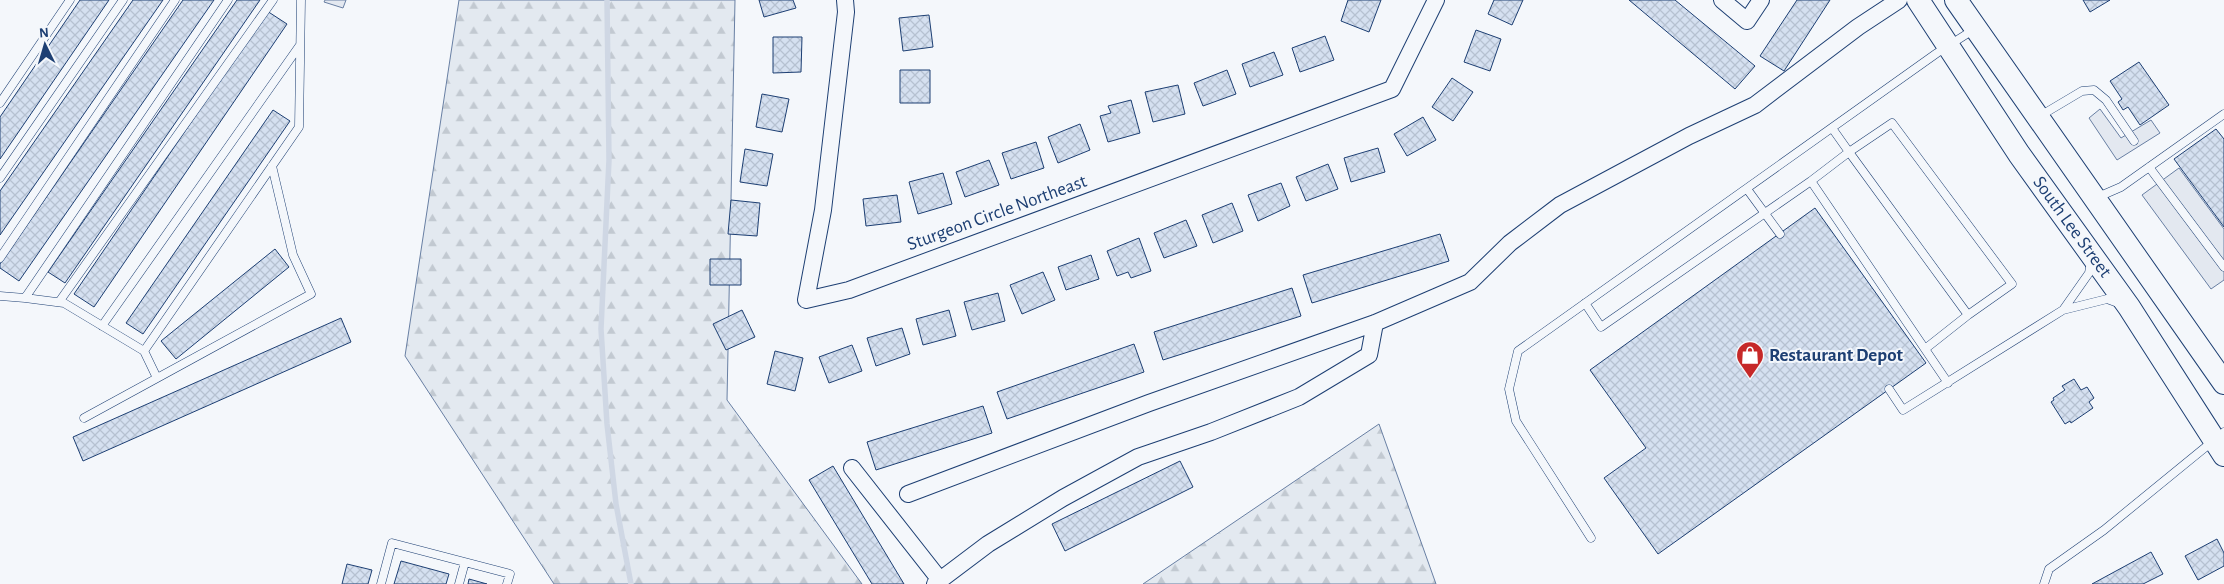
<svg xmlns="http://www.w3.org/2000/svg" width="2224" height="584" font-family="'Alegreya Sans',sans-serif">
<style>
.forest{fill:url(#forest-firs);stroke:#687fa3}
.parking{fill:#e3e8f0;stroke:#687fa3}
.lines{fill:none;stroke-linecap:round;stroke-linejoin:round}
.stream{stroke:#cfd7e4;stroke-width:5.5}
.building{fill:url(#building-cross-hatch);stroke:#1d3f73}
.lane-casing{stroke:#1d3f73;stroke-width:9}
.street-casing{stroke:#1d3f73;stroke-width:18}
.secondary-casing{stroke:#1d3f73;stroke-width:24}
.lane{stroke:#f4f7fb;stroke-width:8}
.street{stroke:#f4f7fb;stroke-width:16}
.secondary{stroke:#f4f7fb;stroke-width:22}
.labels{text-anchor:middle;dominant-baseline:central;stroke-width:4;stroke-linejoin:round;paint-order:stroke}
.street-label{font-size:19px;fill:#1d3f73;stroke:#f4f7fb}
.poi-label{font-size:19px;font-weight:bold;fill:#1d3f73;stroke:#f4f7fb;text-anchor:start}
</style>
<defs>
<pattern id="forest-firs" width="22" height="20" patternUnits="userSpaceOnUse" patternTransform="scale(1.25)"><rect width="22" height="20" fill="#e3e9f0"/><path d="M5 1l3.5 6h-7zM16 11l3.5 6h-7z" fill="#c2c9d1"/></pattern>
<pattern id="building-cross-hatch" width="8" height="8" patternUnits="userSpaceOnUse" patternTransform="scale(1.25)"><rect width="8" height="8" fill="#d5e0f0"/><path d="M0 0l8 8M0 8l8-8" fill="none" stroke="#b6c1d1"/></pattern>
</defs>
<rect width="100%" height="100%" fill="#f4f7fb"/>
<!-- forest -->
<path class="forest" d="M459,0H735L727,400L862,584H554L405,356Z
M1379,424L1436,584H1143Z"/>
<!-- parking -->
<path class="parking" d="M325,0H346L343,8L324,2Z
M2100,109L2121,138L2151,120L2160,133L2117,160L2089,118Z
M2179,168L2224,229V280L2211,289L2142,195Z"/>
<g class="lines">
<!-- stream -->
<path class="stream" d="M607,0L609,160L601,329L607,424L616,504L631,584"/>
</g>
<!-- building -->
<path class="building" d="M80,0H109L0,159V117Z
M133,0H163L0,235V191Z
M183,0H214L19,281L0,268V264Z
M237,0H260L65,283L48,272Z
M759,0H793L796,8L764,17Z
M1348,0H1381L1369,32L1341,21Z
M1494,0H1523L1512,25L1488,14Z
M1629,0H1675L1755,66L1735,89Z
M1797,0H1830L1784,71L1760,56Z
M2083,0H2110L2090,12Z
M267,11L287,24L94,307L74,294Z
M929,15L933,47L903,51L899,18Z
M1476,30L1501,39L1490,71L1464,62Z
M1325,36L1334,60L1300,72L1292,48Z
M773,37H802L801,72L773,73Z
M1274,52L1283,75L1250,87L1242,64Z
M2139,62L2169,105L2140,125L2128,107L2123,110L2118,102L2122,99L2110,81Z
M900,70H930V103H900Z
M1227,70L1236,94L1203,106L1194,83Z
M1452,78L1473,92L1453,121L1432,107Z
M1178,85L1185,114L1153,122L1145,92Z
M762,94L789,99L782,132L756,127Z
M1131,100L1140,133L1108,142L1100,116L1111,113L1108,106Z
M273,110L290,121L143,334L126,323Z
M1423,117L1436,140L1407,156L1394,134Z
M1080,124L1090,150L1058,163L1048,137Z
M2216,129L2224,139V227L2174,159Z
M1036,142L1044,168L1011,179L1002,153Z
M1378,148L1385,172L1351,182L1344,158Z
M745,149L773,154L767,186L740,182Z
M989,160L999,185L965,197L956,172Z
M1328,164L1338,189L1306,201L1296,177Z
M943,173L952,204L918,214L909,182Z
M1281,183L1290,206L1258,221L1248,195Z
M897,195L901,222L866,226L863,199Z
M731,200L760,203L757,236L728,234Z
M1232,203L1243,231L1213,243L1202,215Z
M1815,208L1926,363L1658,554L1604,478L1646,448L1590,370Z
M1186,220L1197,246L1164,258L1154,233Z
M1440,234L1449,261L1312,303L1303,275Z
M1139,238L1151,271L1131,278L1128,272L1117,276L1107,251Z
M275,249L289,267L176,359L161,341Z
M1091,255L1099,279L1066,290L1058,267Z
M710,259H741V285H710Z
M1043,272L1055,300L1022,314L1010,285Z
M1292,288L1301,316L1163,360L1154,332Z
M998,293L1005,321L972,330L964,302Z
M742,310L755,337L726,350L713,324Z
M949,310L956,336L923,345L916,319Z
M341,318L351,342L83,461L73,437Z
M902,328L910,354L876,366L867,338Z
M1134,344L1144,372L1007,419L997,392Z
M852,345L862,371L829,383L819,357Z
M775,351L803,358L795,391L767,384Z
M2074,379L2081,390L2087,387L2094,398L2089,402L2093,408L2071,423L2070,421L2065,424L2051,402L2054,400L2053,398L2065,390L2062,386Z
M983,406L992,433L876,470L867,442Z
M1180,461L1193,487L1065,551L1052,524Z
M833,466L904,584H872L809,480Z
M2217,539L2224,553V566L2198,580L2185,556Z
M2151,552L2163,574L2143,584H2092Z
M401,561L449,574L446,584H394Z
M347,564L372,570L368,584H342Z
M469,579L487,584H468Z"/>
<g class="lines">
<!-- lane casing -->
<g class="lane-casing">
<path id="lane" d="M0,103L70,0
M2040,116L2082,91L2094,90L2106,100L2134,141
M1832,128L1849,152L1892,123L2012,284L1968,315L1849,152L1811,181L1948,383
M2149,167L2224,267
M0,178L123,0
M1747,189L1780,234
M2098,197L2121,187L2224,114
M0,258L175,0
M0,296L25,298L228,0
M25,298L64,303L144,351L299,127L301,0
M59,302L273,0
M1585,303L1601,327L1811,181
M2063,310L2089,273L2091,262
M102,326L300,45
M1925,349L1968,315
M144,351L157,378
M1889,389L1903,410L2063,310L2107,299L2118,303
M84,418L311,294L293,255L272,166
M1591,538L1516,421L1509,389L1518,351L1937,53L1973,30
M381,584L392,543L510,574L507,584
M459,584L465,562
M2044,584L2049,569L2104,530L2224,432"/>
</g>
<!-- street casing -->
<g class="street-casing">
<path id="street" d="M845,0L846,12L823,210L806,300L849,290L1392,89L1436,0
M1722,0L1747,21L1761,0
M852,468L940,580
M908,494L1149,403L1375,323L1470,282L1510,243L1560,205L1689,136L1755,105L1858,27L1899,0
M935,584L988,544L1063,498L1138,457L1211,432L1299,397L1369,355L1375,323"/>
</g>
<!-- secondary casing -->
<g class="secondary-casing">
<path id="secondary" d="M1918,0L2019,154L2129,307L2224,455
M1956,0L2224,383"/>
</g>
<!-- lane -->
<use href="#lane" class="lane"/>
<!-- street -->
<use href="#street" class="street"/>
<!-- secondary -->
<use href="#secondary" class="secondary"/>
</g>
<!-- icons -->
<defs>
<g id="shop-pin" transform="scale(1.4375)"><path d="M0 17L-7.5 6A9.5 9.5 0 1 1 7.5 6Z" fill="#c62828" stroke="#f4f7fb"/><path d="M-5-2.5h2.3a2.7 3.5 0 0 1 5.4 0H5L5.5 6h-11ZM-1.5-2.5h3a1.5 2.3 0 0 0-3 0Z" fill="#fff"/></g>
</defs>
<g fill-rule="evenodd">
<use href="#shop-pin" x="1750" y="355"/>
</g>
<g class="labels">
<!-- street labels -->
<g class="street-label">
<text transform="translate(997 213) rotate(-20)">Sturgeon Circle Northeast</text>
<text transform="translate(2072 227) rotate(54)">South Lee Street</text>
</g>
<!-- poi labels -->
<g class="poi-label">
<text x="1769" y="355">Restaurant Depot</text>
</g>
</g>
<!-- north arrow -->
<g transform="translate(45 45) rotate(355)" stroke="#f4f7fb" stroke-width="4" paint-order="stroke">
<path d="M0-4L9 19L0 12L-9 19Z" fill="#1d3f73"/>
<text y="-8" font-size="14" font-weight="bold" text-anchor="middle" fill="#1d3f73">N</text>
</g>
</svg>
